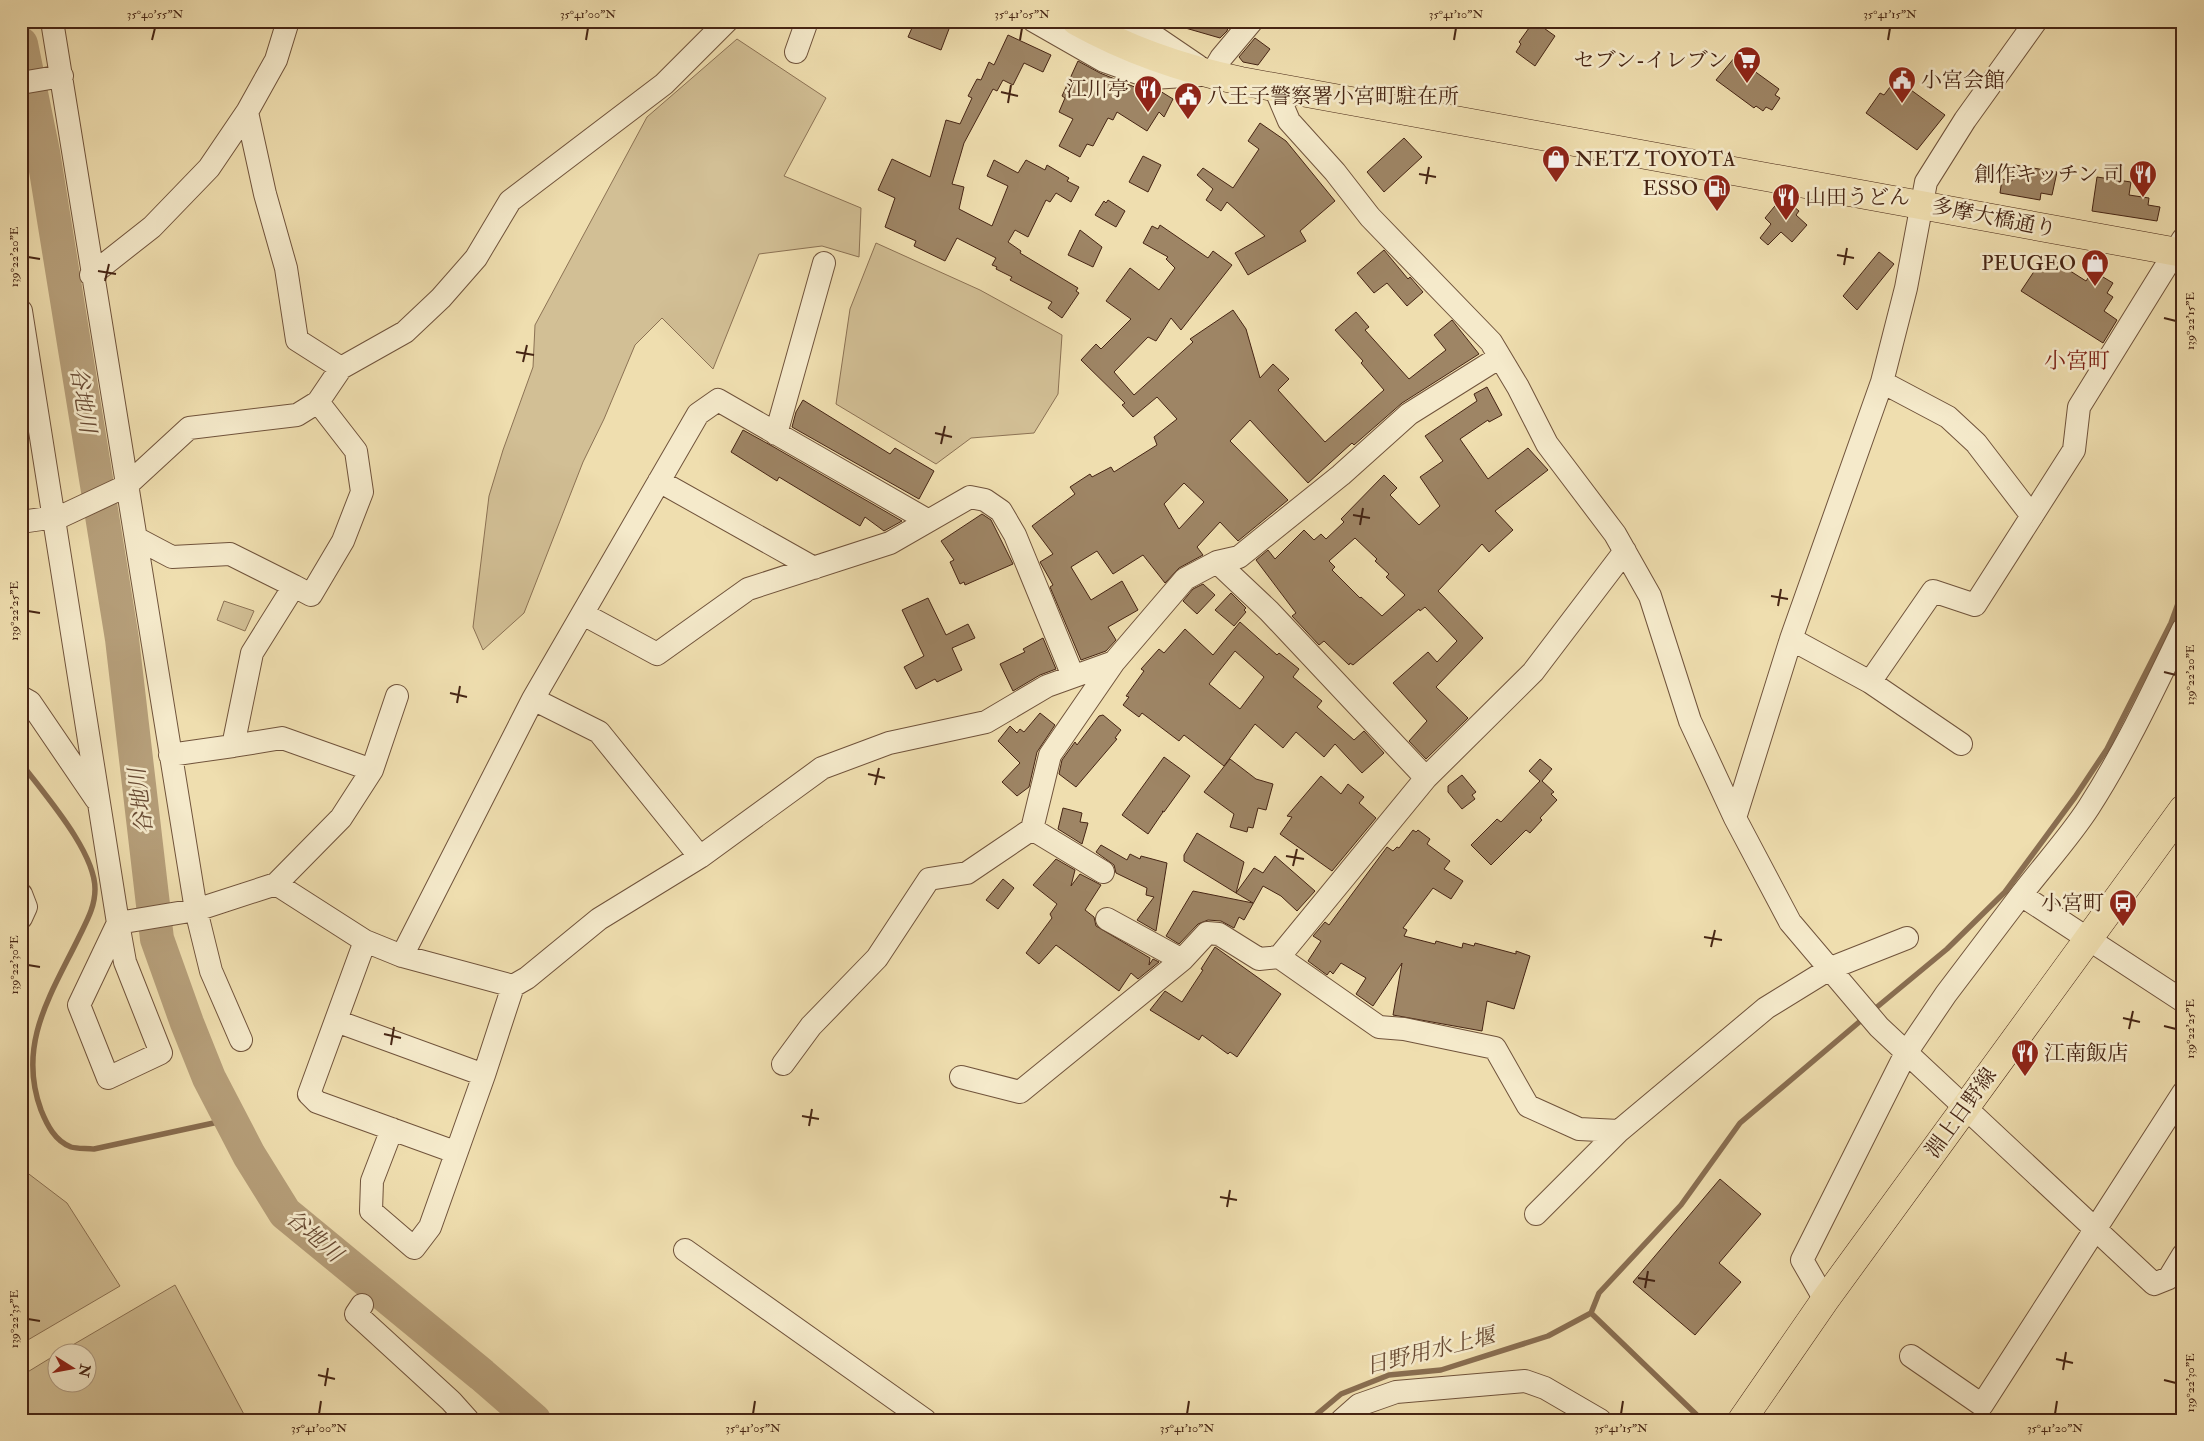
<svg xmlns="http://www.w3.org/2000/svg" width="2204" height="1441" font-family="'IM FELL Double Pica','Noto Serif JP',serif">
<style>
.green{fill:#d2bf95;stroke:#8c7254}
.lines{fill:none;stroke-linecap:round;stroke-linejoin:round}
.stream{stroke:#896e51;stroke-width:5.5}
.river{stroke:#b69f7a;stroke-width:34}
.building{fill:#9e8565;stroke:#462514;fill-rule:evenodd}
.minor-casing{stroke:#70533b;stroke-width:24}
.major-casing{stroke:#462514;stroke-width:29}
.minor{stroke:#f5eacb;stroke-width:22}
.major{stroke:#efdeaf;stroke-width:28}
.ticks{fill:none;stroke:#462514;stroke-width:2}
.labels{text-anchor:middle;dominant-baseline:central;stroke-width:5;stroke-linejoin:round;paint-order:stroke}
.poi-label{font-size:21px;fill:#462514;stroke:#f5eacb;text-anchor:end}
.street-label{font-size:21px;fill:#462514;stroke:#f5eacb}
.neighbourhood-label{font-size:22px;fill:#7a1f14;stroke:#f5eacb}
.water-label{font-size:22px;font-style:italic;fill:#684a33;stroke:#f5eacb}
.neatline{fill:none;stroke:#462514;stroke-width:2}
.ticks-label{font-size:12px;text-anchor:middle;fill:#462514}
</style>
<rect width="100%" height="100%" fill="#efdeaf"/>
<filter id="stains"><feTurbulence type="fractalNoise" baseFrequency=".004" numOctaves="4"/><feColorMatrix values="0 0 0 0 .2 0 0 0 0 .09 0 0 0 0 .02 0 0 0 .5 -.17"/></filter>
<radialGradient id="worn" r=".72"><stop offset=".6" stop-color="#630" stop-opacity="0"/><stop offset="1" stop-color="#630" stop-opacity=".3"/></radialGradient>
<!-- green -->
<path class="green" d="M737,39L826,98L784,176L861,208L859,257L822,246L759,254L713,369L662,318L635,345L604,419L583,462L524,613L483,650L473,627L489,496L503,450L533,367L535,325L647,117Z
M876,243L980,290L1062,335L1058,394L1034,433L971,438L936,464L836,404L850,309Z
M224,601L254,611L245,631L217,620Z
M21,1168L67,1203L120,1286L21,1344Z
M175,1285L247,1420H21V1376L57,1354L58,1384H88V1354L59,1353Z"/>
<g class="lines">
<!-- stream -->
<path class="stream" d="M21,763C44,794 95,851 95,889C95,908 86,922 78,939C50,996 17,1045 41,1110C47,1125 55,1141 71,1147C77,1149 87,1148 94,1149L232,1119
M1871,1012L1947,949L2005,892L2075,797L2107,749L2171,623L2183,590
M1591,1313L1599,1293L1681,1205L1740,1123L1864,1018
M1591,1313L1702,1420
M1310,1420L1341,1394L1389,1375L1441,1370L1548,1336L1591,1313"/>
<!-- river -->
<path class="river" d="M21,44L43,152L122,639L157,939L187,1023L209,1078L249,1155L285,1213L482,1375L534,1420"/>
</g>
<!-- building -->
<path class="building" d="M915,21H952L941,50L908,37Z
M1176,21H1230L1227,31L1220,38L1175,25Z
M1534,21L1555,36L1535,66L1516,52L1521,44L1519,42Z
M1008,35L1051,55L1043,72L1024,63L1013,85L1003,80L997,91L993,89L964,143L952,184L964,187L959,209L992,226L1008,186L987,176L994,160L1018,173L1026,160L1045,170L1047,165L1069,178L1067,181L1079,187L1071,202L1056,193L1050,202L1046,200L1028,237L1015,230L1008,242L1021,251L1020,253L1078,288L1076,291L1079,293L1062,318L1048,308L1052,302L1010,280L1012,277L996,269L997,267L992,265L996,258L957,238L945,261L914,246L916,241L885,227L895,198L878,190L892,159L930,177L946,120L960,124L972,98L968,96L977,79L981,80L989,62L994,65Z
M1255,38L1270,49L1258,65L1243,62L1239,57Z
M1735,57L1779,89L1775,95L1780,98L1772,110L1766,107L1763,111L1756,106L1754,108L1716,80Z
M1078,61L1100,73L1147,92L1160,91L1173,99L1164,117L1159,112L1147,131L1117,112L1113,120L1108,118L1093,146L1087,144L1080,157L1059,146L1073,119L1059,112L1065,98L1062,96Z
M1896,79L1945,115L1917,150L1866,113L1880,93L1884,95Z
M1260,123L1286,141L1335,201L1300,231L1306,241L1248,275L1235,253L1265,236L1227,202L1221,211L1206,200L1213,189L1197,175L1203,168L1233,188L1259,149L1248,141Z
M1404,138L1422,157L1384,192L1367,172Z
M1143,156L1161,165L1148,192L1129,182Z
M2015,165L2057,172L2052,195L2041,193L2040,200L2000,193L2002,179L2012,181Z
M2097,177L2131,182L2129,195L2149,198L2148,205L2160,207L2157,221L2092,211Z
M1108,200L1125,211L1116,227L1095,215L1104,201L1106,203Z
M1779,201L1785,206L1788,202L1799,211L1796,215L1807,225L1792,242L1781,232L1768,245L1760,238L1771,224L1765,218Z
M1160,225L1208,258L1213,251L1232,265L1181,330L1171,318L1156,341L1148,337L1114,372L1134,395L1193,342L1190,339L1233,310L1246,329L1260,378L1273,364L1289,379L1278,390L1325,442L1384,390L1361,363L1363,361L1335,330L1356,312L1369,327L1365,330L1409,379L1446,350L1434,335L1452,320L1479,354L1402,403L1354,445L1352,443L1308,483L1250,420L1230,441L1288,500L1238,541L1220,522L1197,547L1203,555L1179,568L1165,583L1143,555L1113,574L1097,551L1071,567L1091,600L1122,581L1138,610L1108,627L1116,640L1106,651L1081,660L1050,587L1053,585L1040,562L1053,554L1032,526L1075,494L1070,487L1090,474L1092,477L1111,467L1114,472L1157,445L1154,437L1177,419L1157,397L1133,417L1122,405L1125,403L1081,360L1096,344L1101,349L1131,319L1106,301L1130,268L1159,290L1175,268L1166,259L1168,257L1143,243L1152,226L1158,229ZM1184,483L1204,502L1179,529L1164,504Z
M1080,230L1102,247L1093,267L1068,255Z
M1384,250L1408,279L1410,277L1423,292L1407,306L1387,283L1374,293L1357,273Z
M1879,252L1894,264L1857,310L1843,296Z
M2045,255L2086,281L2093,271L2113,283L2107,293L2113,297L2104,311L2117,320L2103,343L2021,291Z
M1487,387L1502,415L1489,422L1488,420L1460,439L1488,479L1528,448L1548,470L1495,511L1513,530L1489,552L1482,544L1438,591L1483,638L1436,687L1468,718L1426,759L1409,741L1427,721L1393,683L1428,652L1437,662L1457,641L1425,607L1420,611L1419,609L1353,665L1350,663L1349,665L1324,641L1319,645L1292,616L1296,613L1256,560L1268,550L1275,559L1304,530L1314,540L1321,534L1326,539L1344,522L1341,519L1384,475L1397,488L1390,495L1419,525L1440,506L1420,477L1443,461L1425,436L1477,401L1474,394ZM1355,538L1377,559L1375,561L1389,574L1386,577L1405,595L1382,616L1361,597L1360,598L1332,570L1335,567L1329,561Z
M803,400L890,454L895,448L934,471L919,499L792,427L796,412Z
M743,430L772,446L902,521L884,531L865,517L860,526L779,477L777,481L731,452Z
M982,514L991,520L1013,564L965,585L964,582L960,584L950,562L954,560L941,541Z
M1203,584L1215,595L1197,614L1183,601L1193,589Z
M1231,593L1246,608L1244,610L1246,612L1234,626L1215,610Z
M928,598L946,635L968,624L975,638L952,648L962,670L937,682L935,679L916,689L904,667L924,656L902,610Z
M1240,622L1277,655L1279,653L1299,669L1293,677L1322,701L1317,707L1354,740L1364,731L1384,753L1362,773L1335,744L1324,757L1296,732L1283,748L1255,724L1224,766L1184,735L1179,741L1142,713L1139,717L1123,705L1129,697L1126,696L1144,671L1141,669L1159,649L1164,653L1185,629L1213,655ZM1235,651L1264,677L1240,709L1209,684Z
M1043,638L1056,669L1040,675L1013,691L1000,664L1025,652L1023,649Z
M1040,713L1055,725L1037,752L1029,787L1017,796L1002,782L1020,763L998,741L1010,726L1017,733L1020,729L1024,732Z
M1103,715L1121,730L1115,738L1117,739L1076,787L1059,774L1062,760L1075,742L1077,745L1099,716Z
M1164,757L1190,776L1164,812L1162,811L1163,812L1148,834L1122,815Z
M1230,759L1256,779L1273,784L1266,810L1258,808L1253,828L1248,827L1247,832L1230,827L1234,814L1204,792Z
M1540,759L1552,769L1542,781L1554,792L1551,794L1557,800L1540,818L1542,820L1530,833L1526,830L1491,865L1471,845L1497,819L1501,822L1540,781L1529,771Z
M1462,775L1476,792L1472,795L1475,799L1462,809L1448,792V786Z
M1321,776L1341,794L1348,784L1364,797L1359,803L1376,818L1332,871L1280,834L1292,817L1287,816Z
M1063,808L1082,813L1080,822L1088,823L1082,844L1058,829Z
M1413,830L1416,832L1418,830L1430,839L1427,844L1450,861L1444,869L1463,881L1451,899L1433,888L1403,928L1407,930L1404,936L1435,944L1436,941L1462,948L1463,943L1474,946L1475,943L1516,954V951L1530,956L1514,1009L1487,1001L1482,1031L1393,1015L1402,963L1373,1006L1356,994L1366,978L1341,963L1333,974L1330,971L1327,975L1308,961L1321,941L1313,936L1325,922L1329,925L1387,847L1393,851L1397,847L1399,848Z
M1197,833L1244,862L1236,893L1184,861V855Z
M1101,845L1127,860L1130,854L1140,859L1141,856L1167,863L1156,931L1137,920L1154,897L1146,895L1147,888L1116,873L1114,865L1096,852Z
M1275,856L1315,891L1297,911L1281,896L1263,886L1244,920L1239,917L1234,928L1221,921L1208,920L1198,924L1179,944L1166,936L1193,891L1253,903L1236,893L1254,868L1263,873Z
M1056,859L1075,870L1071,886L1080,874L1101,885L1085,910L1094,917L1096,926L1150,958L1149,965L1153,959L1159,962L1138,979L1131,973L1119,991L1056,945L1039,964L1026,953L1052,918L1050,914L1057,904L1033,885Z
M1003,879L1014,888L998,909L986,900Z
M1215,947L1281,994L1237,1057L1230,1052L1228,1054L1202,1035L1199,1040L1150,1010L1165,991L1182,1002L1203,970L1201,969Z
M1720,1179L1761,1214L1719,1263L1741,1282L1695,1335L1633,1282Z"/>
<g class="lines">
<!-- minor casing -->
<g class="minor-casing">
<path id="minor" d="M52,21L196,910L211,971L241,1040
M1034,21L1104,61L1152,78L1201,75
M1122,21L1148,32L1198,66
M796,52L807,21
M1211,75L1221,58L1252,21
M21,83L62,76
M1275,88L1289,121L1335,172L1370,217L1491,342L1518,387L1547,444L1615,534L1650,596L1690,721L1735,818L1790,922L1879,1027L2154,1284L2169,1278L2183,1255
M247,112L265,194L286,268L297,340L341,368
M91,275L152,227L209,168L247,112L276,60L288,21
M21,311L118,923L196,910L276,884L365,941L402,956L513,986
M1882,382L1948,417L1976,443L2032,516
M776,434L824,263
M659,481L814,568
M21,522L62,516L126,486L189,428L297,415L318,402L341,368L405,332L441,298L476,258L510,201L664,84L727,21
M136,538L172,557L230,554L294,586
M1217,562L1269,611L1426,778
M583,614L657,654L748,589L890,543L970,497L985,500L1001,511L1015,535L1073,676
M2183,629C2154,689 2125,751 2089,807C2069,838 2043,866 2021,895L2183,1001
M1791,639L1870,682L1961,744
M1870,682L1933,591L1975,605L2074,450L2079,407L2183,239
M21,697L30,702L96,799
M533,699L599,732L700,857
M233,746L282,738L372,770
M170,755L233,746L252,653L294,586L311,595L343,541L362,492L356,451L318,402
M1735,818L1791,639L1882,382L1906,288L1926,182L1965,120L2036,21
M1032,829L1103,872
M276,884L341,818L372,770L397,696
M21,894L26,907L21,918
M1107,919L1182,960
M118,923L125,962L161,1053L108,1078L79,1005Z
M365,941L309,1094L317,1102L455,1152
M402,956L533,699L698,414L718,400L927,520
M1279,957L1426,778L1533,672L1625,551
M336,1021L484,1075
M783,1064L811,1026L877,958L929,879L967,873L1032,829L1050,755L1114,662
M961,1077L1020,1092L1182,960L1207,933L1219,934L1259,959L1279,957L1379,1027L1404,1029L1495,1048L1528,1106L1579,1129L1619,1131
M392,1129L372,1181L371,1211L414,1248L430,1227L484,1075L513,986L527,978L599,919L700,857L822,768L889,743L986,722L1047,686L1114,662L1185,579L1217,562L1239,557L1341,475L1409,414L1500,357
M1536,1214L1619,1131L1766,1008L1831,968L1907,938
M685,1250L925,1420
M1825,1300L1802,1260L1906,1053L1946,994L2021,895
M362,1305L356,1314L451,1401L468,1420
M1911,1356L1982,1405L2183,1093
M1342,1420L1359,1405L1396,1392L1525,1381L1545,1388L1600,1420"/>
</g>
<!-- major casing -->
<g class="major-casing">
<path id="major" d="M1076,21C1128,50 1183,69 1241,81L2183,253
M1742,1420L1825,1300L2183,809"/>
</g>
<!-- minor -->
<use href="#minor" class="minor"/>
<!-- major -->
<use href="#major" class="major"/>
</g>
<!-- ticks -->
<path class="ticks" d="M152,40L155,28M586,40L588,28M1020,40L1022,28M1454,40L1456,28M1888,40L1890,28M1001,92L1018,96M1008,103L1011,85M1419,174L1436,177M1426,184L1429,167M1837,255L1854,258M28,257L40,259M1844,265L1847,248M98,271L116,274M105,281L109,264M2164,318L2176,321M516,352L534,355M523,362L527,345M935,433L952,437M941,444L945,426M1353,515L1370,518M1360,525L1363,508M1771,596L1788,599M1778,606L1781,589M28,611L40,613M2164,672L2176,675M450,693L467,697M457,703L460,686M868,774L885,778M875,785L879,768M1286,856L1304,859M1293,866L1297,849M1704,937L1722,940M1711,947L1715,930M28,965L40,967M2123,1018L2140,1022M2164,1026L2176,1029M2129,1029L2133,1011M384,1034L401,1038M391,1045L394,1027M802,1116L819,1119M809,1126L812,1109M1220,1197L1237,1200M1227,1207L1230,1190M1638,1278L1655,1281M1645,1288L1648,1271M28,1319L40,1321M2056,1359L2073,1363M2063,1370L2066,1352M318,1375L335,1379M2164,1380L2176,1383M325,1386L328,1368M319,1414L321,1401M753,1414L755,1401M1187,1414L1189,1401M1621,1414L1623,1401M2055,1414L2057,1401"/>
<!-- icons -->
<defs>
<g id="supermarket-pin" transform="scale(1.4375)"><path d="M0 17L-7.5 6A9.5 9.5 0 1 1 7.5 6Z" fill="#8f2418" stroke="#f5eacb"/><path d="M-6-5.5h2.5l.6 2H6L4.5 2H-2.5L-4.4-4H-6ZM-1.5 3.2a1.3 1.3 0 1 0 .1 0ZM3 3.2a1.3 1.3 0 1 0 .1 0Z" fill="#fff"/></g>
<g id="civic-pin" transform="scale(1.4375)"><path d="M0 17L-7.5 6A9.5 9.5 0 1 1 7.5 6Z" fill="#8f2418" stroke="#f5eacb"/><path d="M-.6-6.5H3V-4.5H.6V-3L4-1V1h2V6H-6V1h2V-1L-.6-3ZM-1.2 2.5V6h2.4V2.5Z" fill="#fff"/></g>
<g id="restaurant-pin" transform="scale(1.4375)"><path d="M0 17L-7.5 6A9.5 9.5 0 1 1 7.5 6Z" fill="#8f2418" stroke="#f5eacb"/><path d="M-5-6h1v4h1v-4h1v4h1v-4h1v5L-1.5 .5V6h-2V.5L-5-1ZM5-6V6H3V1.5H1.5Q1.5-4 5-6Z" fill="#fff"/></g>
<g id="shop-pin" transform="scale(1.4375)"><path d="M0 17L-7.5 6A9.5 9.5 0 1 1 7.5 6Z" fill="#8f2418" stroke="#f5eacb"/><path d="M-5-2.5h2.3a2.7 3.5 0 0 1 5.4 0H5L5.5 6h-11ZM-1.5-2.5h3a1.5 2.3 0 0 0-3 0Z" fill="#fff"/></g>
<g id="fuel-pin" transform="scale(1.4375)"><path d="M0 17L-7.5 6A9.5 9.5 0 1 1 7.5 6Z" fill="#8f2418" stroke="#f5eacb"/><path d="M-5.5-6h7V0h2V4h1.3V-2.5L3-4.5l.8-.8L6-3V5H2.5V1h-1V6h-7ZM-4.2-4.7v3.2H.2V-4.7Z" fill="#fff"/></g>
<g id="bus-pin" transform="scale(1.4375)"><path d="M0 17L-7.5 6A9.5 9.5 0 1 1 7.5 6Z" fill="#8f2418" stroke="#f5eacb"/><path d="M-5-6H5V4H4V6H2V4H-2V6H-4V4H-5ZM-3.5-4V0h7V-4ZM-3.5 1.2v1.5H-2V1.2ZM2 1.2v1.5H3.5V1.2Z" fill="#fff"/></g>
</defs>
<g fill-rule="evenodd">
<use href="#supermarket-pin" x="1747" y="60"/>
<use href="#civic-pin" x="1902" y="80"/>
<use href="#restaurant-pin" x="1148" y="89"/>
<use href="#civic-pin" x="1188" y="96"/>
<use href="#shop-pin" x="1556" y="159"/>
<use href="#restaurant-pin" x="2143" y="174"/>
<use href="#fuel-pin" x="1717" y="188"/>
<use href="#restaurant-pin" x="1786" y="197"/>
<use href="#shop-pin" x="2095" y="263"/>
<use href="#bus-pin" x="2123" y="903"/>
<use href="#restaurant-pin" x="2025" y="1053"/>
</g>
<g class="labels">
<!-- poi labels -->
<g class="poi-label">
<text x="1728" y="60">セブン-イレブン</text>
<text x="1921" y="80" text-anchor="start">小宮会館</text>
<text x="1129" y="89">江川亭</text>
<text x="1207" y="96" text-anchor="start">八王子警察署小宮町駐在所</text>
<text x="1575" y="159" text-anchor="start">NETZ TOYOTA</text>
<text x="2124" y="174">創作キッチン 司</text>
<text x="1698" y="188">ESSO</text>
<text x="1805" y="197" text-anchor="start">山田うどん</text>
<text x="2076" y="263">PEUGEO</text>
<text x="2104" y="903">小宮町</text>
<text x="2044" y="1053" text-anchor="start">江南飯店</text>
</g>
<!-- street labels -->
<g class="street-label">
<text transform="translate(1994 218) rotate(11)">多摩大橋通り</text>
<text transform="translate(1961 1113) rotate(-54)">淵上日野線</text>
</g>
<!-- neighbourhood labels -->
<g class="neighbourhood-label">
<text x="2077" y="361">小宮町</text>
</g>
<!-- water labels -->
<g class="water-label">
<text transform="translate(83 400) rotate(81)">谷地川</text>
<text transform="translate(141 801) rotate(-97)">谷地川</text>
<text transform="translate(314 1236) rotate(41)">谷地川</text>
<text transform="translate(1430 1351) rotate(-14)">日野用水上堰</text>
</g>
</g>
<!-- margin -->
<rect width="2204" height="1441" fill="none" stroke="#efdeaf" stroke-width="55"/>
<!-- north arrow -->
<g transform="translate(72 1368) rotate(101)"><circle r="24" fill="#f5eacb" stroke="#af9b82"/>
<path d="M0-4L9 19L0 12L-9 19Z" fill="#8f2418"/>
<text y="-8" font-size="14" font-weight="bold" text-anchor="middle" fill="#462514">N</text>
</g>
<rect x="28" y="28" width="2148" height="1386" class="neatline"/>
<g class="ticks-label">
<text x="155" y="18">35°40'55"N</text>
<text x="588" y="18">35°41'00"N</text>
<text x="1022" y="18">35°41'05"N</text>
<text x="1456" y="18">35°41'10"N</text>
<text x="1890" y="18">35°41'15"N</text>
<text transform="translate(14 257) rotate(-90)" y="4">139°22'20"E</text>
<text transform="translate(2190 321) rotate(-90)" y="4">139°22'15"E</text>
<text transform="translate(14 611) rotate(-90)" y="4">139°22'25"E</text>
<text transform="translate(2190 675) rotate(-90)" y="4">139°22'20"E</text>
<text transform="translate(14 965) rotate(-90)" y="4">139°22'30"E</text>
<text transform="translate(2190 1029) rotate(-90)" y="4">139°22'25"E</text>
<text transform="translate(14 1319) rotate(-90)" y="4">139°22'35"E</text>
<text transform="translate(2190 1383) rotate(-90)" y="4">139°22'30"E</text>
<text x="319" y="1432">35°41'00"N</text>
<text x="753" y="1432">35°41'05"N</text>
<text x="1187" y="1432">35°41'10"N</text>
<text x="1621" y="1432">35°41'15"N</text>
<text x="2055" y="1432">35°41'20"N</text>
</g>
<rect width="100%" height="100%" filter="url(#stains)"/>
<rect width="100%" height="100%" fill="url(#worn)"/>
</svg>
